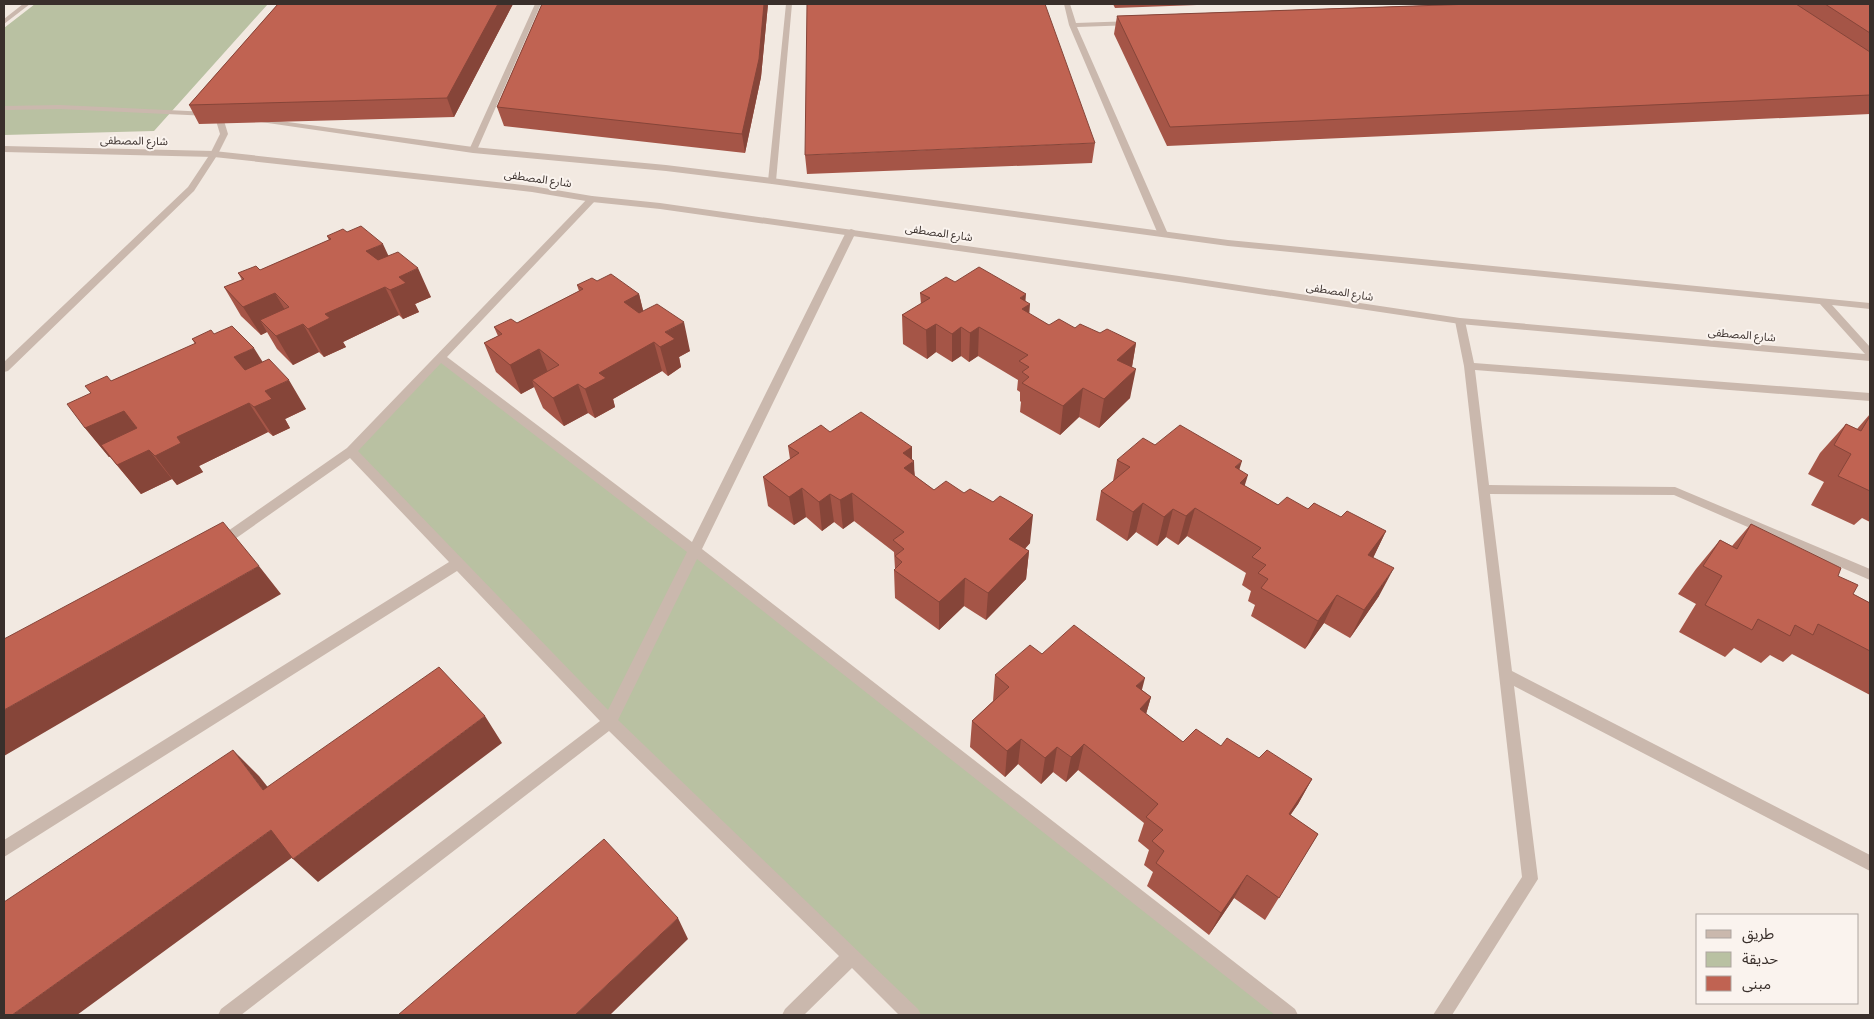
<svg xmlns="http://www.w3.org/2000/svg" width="1874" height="1019" font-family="'Golos Text','Noto Sans Arabic',sans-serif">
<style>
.green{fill:#b9c1a2}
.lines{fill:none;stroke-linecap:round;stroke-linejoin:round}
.minor{fill:#cab8ad;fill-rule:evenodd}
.tertiary{fill:#cab8ad;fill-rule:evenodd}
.wall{fill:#a55547}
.shaded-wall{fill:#864539}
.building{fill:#c06352;stroke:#864539}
.labels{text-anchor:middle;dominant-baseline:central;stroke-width:4;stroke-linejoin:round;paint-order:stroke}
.far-street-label{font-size:11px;fill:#392f2b;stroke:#faf3ee}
</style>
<rect width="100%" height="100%" fill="#f2e9e1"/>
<!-- green -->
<path class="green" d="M35,4H268L154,131L4,135V28Z
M440,357L694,550L1289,1015H912L610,722L351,451Z"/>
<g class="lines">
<!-- minor -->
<path class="minor" d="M23,4H30L4,24V19Z
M535,4H541L477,150L470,152L469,150Z
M786,4H792L776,181L772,184L768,181Z
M1064,4H1070L1076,23L1133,21L1137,23L1133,25L1077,27L1168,234L1166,236H1160L1158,234L1069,25Z
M217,106L224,108L222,114L228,134L218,154L194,191L8,371L4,372V362L188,187L210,154L220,134L214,114Z
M592,196L597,199L595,201L447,357L692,542L846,232L851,229L854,230L856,232L702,549L1295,1009L1298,1015H1275L697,559L618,720L918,1009L921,1015H899L852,968L804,1015H782L785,1009L839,956L609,731L241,1015H218L221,1009L600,721L457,571L4,857V840L449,562L350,458L225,546H215L214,543L215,540L347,448L589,197ZM441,363L687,552L608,710L358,451Z
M1460,318L1465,321L1474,363L1870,393V401L1475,370L1489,485L1675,487L1870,569V580L1674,495L1490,494L1512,671L1870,855V871L1514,686L1538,879L1452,1015H1433L1522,877L1464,366L1455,321Z"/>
<!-- tertiary -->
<path class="tertiary" d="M60,105L209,112L213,114L209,116L60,109L4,110V106Z
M258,118L473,147L666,165L772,178L1228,240L1870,303V309L1832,305L1870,347V361L1460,324L1179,282L660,209L592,202L532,192L214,157L4,152V146L214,151L532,186L592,196L660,203L1179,276L1460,318L1865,354L1820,304L1228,246L772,184L666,171L473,153L261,122L257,120Z"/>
</g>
<!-- wall -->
<path class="wall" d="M278,4H513L454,117L199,124L189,105Z
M542,4H768L761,77L745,153L504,126L497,107Z
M1113,4H1224L1115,8Z
M1473,4H1870V114L1167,146L1114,34L1117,16Z
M1095,143L1092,163L807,174L805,155Z
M347,232L389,256L431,297L415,304L419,312L403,319L399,315L343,342L346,347L324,357L319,352L293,365L277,349L267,332L261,335L241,316L224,287L242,280L238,273L260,270L329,240L327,236Z
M597,281L639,294L643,311L690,351L679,357L681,367L668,376L662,371L613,399L615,407L595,418L588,413L564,426L543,408L534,387L521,394L496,372L484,343L498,336L494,327L517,323L579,291L577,285Z
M955,282L1026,301L1029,314L1049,325L1075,328L1100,333L1136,343L1132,367L1130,398L1099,428L1079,417L1060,435L1020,412L1021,402L1020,401V392L1017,390L1018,380L978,356L969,362L961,356L952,362L936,352L927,359L903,344L902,315L921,304L920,293Z
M214,334L262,362L306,409L285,419L290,428L273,436L268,432L199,466L203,472L177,485L172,479L141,494L110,457H109L85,428L91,393L111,381L195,344L192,339Z
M1870,414V522L1862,518L1854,525L1811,505L1824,482L1808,474L1820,453L1846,424L1857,429Z
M830,432L912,447V459L915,476L934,490L1030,543L1025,549L1029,551L1026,579L986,620L964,606L939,630L895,598L894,570L895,569L894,552L854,521L843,529L834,522L822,531L806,517L794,525L768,506L763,477L790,459L788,446Z
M1155,445L1239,470L1245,486L1278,505L1308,509L1341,517L1386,531L1373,558L1379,596L1350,638L1324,623L1305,649L1251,616L1255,605L1248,601L1251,591L1242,585L1246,573L1187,536L1178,545L1166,537L1157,546L1136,532L1127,541L1096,520L1101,491L1113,481L1117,460Z
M1751,524L1838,576L1853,594L1870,603V695L1792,654L1783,662L1770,655L1761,663L1734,648L1725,657L1679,632L1696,604L1678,594L1696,569L1720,540L1732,546Z
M1042,654L1142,690L1151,697L1146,714L1183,742L1221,746L1259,758L1312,779L1298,804L1290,815L1318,834L1265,920L1234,898L1209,935L1147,886L1153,872L1144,865L1149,850L1138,841L1144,823L1078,770L1066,782L1053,772L1041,784L1018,764L1005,777L970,747L972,721L993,701L995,675Z"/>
<!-- shaded-wall -->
<path class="shaded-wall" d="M498,4H513L454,117L447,98Z
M764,4H768L761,77L745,153L742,134Z
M383,244L396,272L380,279L366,251Z
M418,268L431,297L415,304L419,312L403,319L390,290L399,277Z
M385,287L399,315L343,342L346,347L324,357L308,329L325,314Z
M275,293L292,322L260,320L267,332L261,335L243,307Z
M639,294L646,322L624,302Z
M1026,294L1025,307L1030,304L1028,332L1020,298Z
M684,322L690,351L679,357L681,367L668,376L660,347L665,332Z
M303,324L319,352L293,365L276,336Z
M936,324V352L927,359L926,330Z
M961,327V356L952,362V334Z
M979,327L978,356L969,362L970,333Z
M654,342L662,371L613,399L615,407L595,418L585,389L599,373Z
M1136,343L1131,372L1117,360Z
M254,348L272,377L252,386L234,357Z
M539,349L550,378L532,380L534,387L521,394L510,365Z
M1136,369L1130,398L1099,428L1104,399Z
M289,380L306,409L285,419L290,428L273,436L254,407L265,391Z
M578,384L588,413L564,426L553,398Z
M1083,388L1079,417L1060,435L1063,406Z
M249,403L268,432L199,466L203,472L177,485L155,456L177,437Z
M124,411L146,440L109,457L85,428Z
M912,447V463L914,461L915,490L905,497L903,453Z
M149,450L172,479L141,494L117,465Z
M1242,461L1233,490L1235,467Z
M1248,475L1239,504L1240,483Z
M802,488L806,517L794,525L789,497Z
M852,493L854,521L843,529L840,500Z
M830,494L834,522L822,531L819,502Z
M1143,503L1136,532L1127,541L1133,512Z
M1195,508L1187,536L1178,545L1186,516Z
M1173,509L1166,537L1157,546L1164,517Z
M1033,515L1030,543L1007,567L1009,539Z
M1386,531L1372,560L1368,555Z
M1029,551L1026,579L986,620L988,593Z
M259,566L281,594L4,756V710Z
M1394,568L1379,596L1350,638L1364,610Z
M965,578L964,606L939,630V602Z
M1337,595L1324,623L1305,649L1318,621Z
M1145,678L1138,705L1136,686Z
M1151,697L1143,724L1140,709Z
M485,716L502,743L318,882L293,859Z
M1021,739L1018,764L1005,777L1007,751Z
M1084,744L1078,770L1066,782L1071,757Z
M1057,747L1053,772L1041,784L1045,758Z
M233,750L259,776L289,814L263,790Z
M1312,779L1298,804L1275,838L1289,814Z
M271,830L297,854L77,1015H12Z
M1247,875L1234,898L1209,935L1221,913Z
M678,918L688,939L610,1015H575Z"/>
<!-- building -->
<path class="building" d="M278,4H498L447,98L189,105Z
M542,4H764L759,59L742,134L497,107Z
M807,4H1045L1095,143L805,155Z
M1473,4H1796L1870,52V95L1170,127L1117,16Z
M1825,4H1870V33Z
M361,226L383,244L366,251L378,260L398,252L418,268L399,277L406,283L390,290L385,287L325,314L330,318L308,329L303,324L276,336L260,320L289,307L275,293L243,307L224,287L244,279L238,273L256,266L260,270L331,239L327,236L343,229L347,232Z
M979,267L1026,294L1020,298L1030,304L1022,309L1049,325L1059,319L1075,328L1080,324L1100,333L1107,329L1136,343L1117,360L1136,369L1104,399L1083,388L1063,406L1022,383L1029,377L1022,372L1029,367L1019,361L1028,355L979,327L970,333L961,327L952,334L936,324L926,330L902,315L930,298L920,293L946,277L955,282Z
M611,274L639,294L624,302L639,313L657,304L684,322L665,332L675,339L660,347L654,342L599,373L606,378L585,389L578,384L553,398L532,380L559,365L539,349L510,365L484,343L502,334L494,327L511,319L517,323L583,289L577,285L592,278L597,281Z
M232,326L254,348L234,357L245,370L269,359L289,380L265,391L272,399L254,407L249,403L177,437L181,443L155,456L149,450L117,465L101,445L137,428L124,411L85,428L67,404L91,393L85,386L107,376L111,381L196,343L192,339L211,330L214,334Z
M861,412L912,447L903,453L914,461L904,468L934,490L946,481L964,493L970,489L993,502L1000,496L1033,515L1009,539L1029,551L988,593L965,578L939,602L894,570L902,562L895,556L904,549L893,540L904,532L852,493L840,500L830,494L819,502L802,488L789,497L763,477L799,453L788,446L821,425L830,432Z
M1870,416V491L1838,476L1851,454L1834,445L1846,424L1861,431Z
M1180,425L1242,461L1235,467L1248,475L1240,483L1278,505L1287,497L1308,509L1314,503L1341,517L1347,511L1386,531L1368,555L1394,568L1364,610L1337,595L1318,621L1261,588L1268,579L1258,573L1266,565L1252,557L1261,548L1195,508L1186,516L1173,509L1164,517L1143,503L1133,512L1101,491L1130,467L1117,460L1143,438L1155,445Z
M223,522L259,566L4,710V639Z
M1751,524L1841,568L1838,576L1858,585L1853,594L1870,603V651L1818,624L1813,635L1795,625L1790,636L1758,619L1752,630L1705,605L1722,576L1703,566L1720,540L1737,549Z
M1074,625L1145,678L1136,686L1151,697L1140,709L1183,742L1196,729L1221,746L1227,738L1259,758L1267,750L1312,779L1289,814L1318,834L1279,898L1247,875L1221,913L1156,863L1164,851L1152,841L1163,830L1146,817L1158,804L1084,744L1071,757L1057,747L1045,758L1021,739L1007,751L972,721L1009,687L995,675L1030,645L1042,654Z
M439,667L485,716L293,859L271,830L12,1015H4V902L233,750L263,790Z
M604,839L678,918L575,1015H398Z"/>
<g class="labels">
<!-- far-street labels -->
<g class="far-street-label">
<text transform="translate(134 140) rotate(1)">شارع المصطفى</text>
<text transform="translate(538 178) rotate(8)">شارع المصطفى</text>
<text transform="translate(939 232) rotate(8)">شارع المصطفى</text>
<text transform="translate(1340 291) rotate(9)">شارع المصطفى</text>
<text transform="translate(1742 334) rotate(5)">شارع المصطفى</text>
</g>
</g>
<!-- border -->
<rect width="1874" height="1019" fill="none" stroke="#392f2b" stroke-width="10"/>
<!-- legend -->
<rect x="1696" y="914" width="162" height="90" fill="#faf3ee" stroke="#ada5a0"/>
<rect x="1706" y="930" width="25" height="8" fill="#cab8ad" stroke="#ada5a0"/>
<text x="1742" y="939" font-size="15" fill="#392f2b">طريق</text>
<rect x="1706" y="952" width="25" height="15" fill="#b9c1a2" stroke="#ada5a0"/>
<text x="1742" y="964" font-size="15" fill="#392f2b">حديقة</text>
<rect x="1706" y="976" width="25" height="15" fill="#c06352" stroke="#ada5a0"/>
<text x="1742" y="989" font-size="15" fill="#392f2b">مبنى</text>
</svg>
